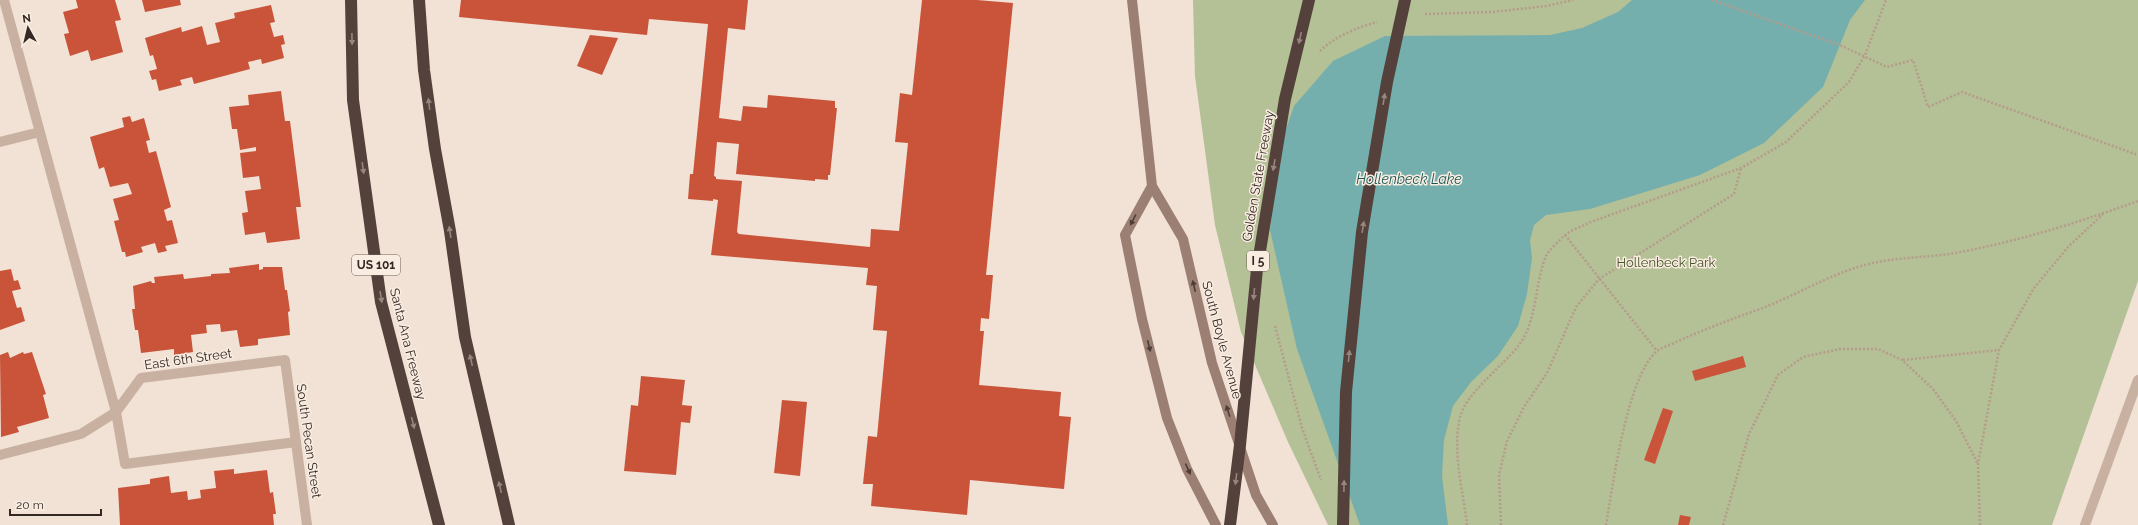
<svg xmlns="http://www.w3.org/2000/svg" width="2138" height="525" font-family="Raleway,sans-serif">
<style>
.green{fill:#b4c095}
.water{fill:#74afad}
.building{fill:#ca543a}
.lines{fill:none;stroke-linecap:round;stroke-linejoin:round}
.path{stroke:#b59b8c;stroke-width:2.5;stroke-dasharray:2 2;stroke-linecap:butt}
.lane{stroke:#c9b1a1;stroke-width:10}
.street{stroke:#c9b1a1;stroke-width:10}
.secondary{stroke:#9c7f73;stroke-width:10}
.highway{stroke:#54413b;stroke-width:12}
.highway-bridge{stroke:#54413b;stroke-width:12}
.oneway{fill:#96867d}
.oneway2{fill:#4d3e38}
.labels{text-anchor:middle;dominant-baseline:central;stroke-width:3;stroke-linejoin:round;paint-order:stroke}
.shield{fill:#f9ede1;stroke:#6e635d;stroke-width:1}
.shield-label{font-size:12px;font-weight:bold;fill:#332824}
.street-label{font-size:13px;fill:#332824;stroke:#f9ede1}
.park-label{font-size:13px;fill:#455227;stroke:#f9ede1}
.water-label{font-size:14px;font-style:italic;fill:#195555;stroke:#f9ede1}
</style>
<rect width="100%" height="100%" fill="#f1e2d5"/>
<!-- green -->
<path class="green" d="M1193,0H2138V281L2052,525H1328L1288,442L1241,332L1215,225L1195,76Z"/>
<!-- water -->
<path class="water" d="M1632,0H1865L1850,20L1823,87L1764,143L1700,175L1590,209L1546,215L1534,225L1530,240L1532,258L1527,294L1518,326L1498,356L1471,382L1453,406L1444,440L1442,476L1448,525H1360L1297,349L1270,230L1278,152L1294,106L1333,61L1385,36L1550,35L1582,28L1618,12Z"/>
<!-- building -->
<path class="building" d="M76,0H115L121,20L115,21L123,52L91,61L88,50L70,56L64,34L69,33L63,12L78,8Z
M142,0H180L181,5L145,12Z
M461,0H748L745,30L728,28L719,118L741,121L743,106L767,108L768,95L835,101V108H837L830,175H828V180L815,179V181L736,174L739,144L717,142L714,176L716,177V179L742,181L737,232L739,234L870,247L871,229L899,231L908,143L895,142L900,93L912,95L922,0H977L1013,3L986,275H993L989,319L981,318L980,331H984L979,385L1061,392L1059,416L1071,417L1064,489L970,480L967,515L871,506L873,484H863L868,436L877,437L887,331L873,330L877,286L866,285L868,268L711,255L718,200L713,199V201L688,199L690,174H693L708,24L649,19L647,35L459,17Z
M271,5L275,22L270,23L274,37L283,35L285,44L281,45L284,58L262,64L261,59L248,62L250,69L194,84L192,77L180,80L182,85L159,91L156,79L152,80L149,71L157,69L153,55L150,56L145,38L181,27L182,32L202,26L207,45L220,42L215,23L235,18L234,13Z
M590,35L618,38L602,75L577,66Z
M281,91L285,121H290L301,207H296L300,239L267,243L265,232L245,235L242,213L248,212L245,191L261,189L259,176L243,178L240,153L256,151V147L240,150L237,129H232L229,107L249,105L248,95Z
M130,116L132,122L144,118L150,140L146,141L149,153L156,151L171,207L164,210L167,221L172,220L178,243L165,246L167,251L158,253L155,243L141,247L143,252L126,257L125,252H122L114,221L119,220L113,199L132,194L128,183L110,187L104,167L99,169L90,137L124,127L122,118Z
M259,264V270L263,269V267H282L285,290H287L290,311L288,312L290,335L258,339V345L240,347L237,330L221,332L220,324L206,325L207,333L191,335L193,352L174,355V349L141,353L138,330H135L132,309H135L133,286L151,281L152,283H155L154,277L183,274L184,279L211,276V274L230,273L229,268Z
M11,269L14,281L18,280L21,289L12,291L17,308L21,307L25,321L0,330V271Z
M8,352L10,358L23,352L24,354L32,352L46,394L43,395L49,418L17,427L19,432L1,437L0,355Z
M1743,356L1746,367L1695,381L1692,371Z
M641,376L685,380L682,405L692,406L690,423L681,422L676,475L624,471L631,405L638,406Z
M782,400L807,402L800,476L774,473Z
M1663,408L1673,411L1655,464L1644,460Z
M234,469V474L267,470L270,493L273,492L276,514H273L274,525H120L118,488L150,484V479L169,476L171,493L187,491L188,500L201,498L200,490L216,488L214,471Z
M1680,515L1691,517L1689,525H1678Z"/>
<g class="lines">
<!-- path -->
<path class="path" d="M1712,0L1842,46L1887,67L1913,60L1928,107L1962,92L2138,155
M1425,14L1493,12L1546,6L1573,0
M1320,51C1334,37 1358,27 1377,22
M1565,235L1657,351
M1275,326L1302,428L1321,480
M1903,360L1999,350
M1467,525C1463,491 1452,451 1460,417C1466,393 1503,366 1519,345C1538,319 1534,285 1546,256C1549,250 1559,241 1564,236C1571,230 1581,227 1588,223L1741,168L1786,142L1849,82L1865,55L1886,0
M1501,525L1499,475L1507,441L1524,407L1547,373L1576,307L1599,279L1734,194L1741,168
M1606,525C1613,485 1627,376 1657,351C1662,347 1671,345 1676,342C1703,330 1729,320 1757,310C1794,297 1827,275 1865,265C1894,257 1925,258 1955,253C2016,242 2080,222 2138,201
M1723,525L1749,434L1778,375L1803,357L1840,349H1878L1902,360L1933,389L1956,421L1978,464
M1980,525L1978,464L1999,350L2034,288L2068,247L2103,214"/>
<!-- lane -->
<path class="lane" d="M116,412L125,464L296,442"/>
<!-- street -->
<path class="street" d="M4,0L116,412
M0,142L40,132
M0,455L81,434L116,412L141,378L285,360L307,525
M2085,525L2138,380"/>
<!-- secondary -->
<path class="secondary" d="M1132,0L1152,186L1183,239L1212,363L1256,495L1273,525
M1152,186L1125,235L1142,319L1167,418L1187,469L1216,525"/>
<!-- highway -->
<path class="highway" d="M351,0L353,100L381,302L439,525
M419,0L424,70L435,149L450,231L465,337L509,525"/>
<!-- highway-bridge -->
<path class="highway-bridge" d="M1230,525L1240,445L1257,269L1285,99L1309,0
M1343,525L1346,392L1362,232L1387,82L1405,0"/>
</g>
<!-- one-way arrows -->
<defs><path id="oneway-solid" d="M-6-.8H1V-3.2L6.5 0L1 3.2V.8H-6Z"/></defs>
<g class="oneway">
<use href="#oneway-solid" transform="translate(1300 38) rotate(103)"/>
<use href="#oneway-solid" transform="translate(352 39) rotate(89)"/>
<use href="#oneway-solid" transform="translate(1384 99) rotate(-81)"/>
<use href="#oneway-solid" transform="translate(429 104) rotate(-97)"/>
<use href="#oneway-solid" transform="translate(1274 165) rotate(100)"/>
<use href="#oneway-solid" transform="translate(363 168) rotate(82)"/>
<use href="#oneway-solid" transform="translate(1363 227) rotate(-81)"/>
<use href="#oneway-solid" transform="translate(450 232) rotate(-99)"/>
<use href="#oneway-solid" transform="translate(1254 294) rotate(95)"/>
<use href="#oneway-solid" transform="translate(381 297) rotate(81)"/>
<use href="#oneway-solid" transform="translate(1349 356) rotate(-84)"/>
<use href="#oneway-solid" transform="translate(471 360) rotate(-103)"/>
<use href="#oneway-solid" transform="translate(413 423) rotate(76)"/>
<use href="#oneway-solid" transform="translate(1236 479) rotate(97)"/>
<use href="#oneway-solid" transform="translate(1344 486) rotate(-89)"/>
<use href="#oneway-solid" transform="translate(500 487) rotate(-103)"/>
</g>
<g class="oneway2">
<use href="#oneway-solid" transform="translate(1133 220) rotate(118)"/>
<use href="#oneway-solid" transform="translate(1194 286) rotate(-103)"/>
<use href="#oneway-solid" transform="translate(1149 346) rotate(76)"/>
<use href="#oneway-solid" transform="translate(1228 411) rotate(-108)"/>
<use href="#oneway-solid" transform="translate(1188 469) rotate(65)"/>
</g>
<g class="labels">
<!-- shield labels -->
<g class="shield">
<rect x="1247" y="251" width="22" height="20" rx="3"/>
<rect x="352" y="255" width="48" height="20" rx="3"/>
</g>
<g class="shield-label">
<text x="1258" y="261">I 5</text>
<text x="376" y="265">US 101</text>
</g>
<!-- street labels -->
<g class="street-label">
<text transform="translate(1258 176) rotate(-80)">Golden State Freeway</text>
<text transform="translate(1222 340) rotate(75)">South Boyle Avenue</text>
<text transform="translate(408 344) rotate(76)">Santa Ana Freeway</text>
<text transform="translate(188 359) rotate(-8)">East 6th Street</text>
<text transform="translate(309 441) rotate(82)">South Pecan Street</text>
</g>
<!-- park labels -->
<g class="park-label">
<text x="1666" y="262">Hollenbeck Park</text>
</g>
<!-- water labels -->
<g class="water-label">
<text x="1409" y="179">Hollenbeck Lake</text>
</g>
</g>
<!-- north arrow -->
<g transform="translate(28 28) rotate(352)" stroke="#f9ede1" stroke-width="3" paint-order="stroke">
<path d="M0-3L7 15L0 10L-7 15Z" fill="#332824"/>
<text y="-6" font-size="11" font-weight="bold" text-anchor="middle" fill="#332824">N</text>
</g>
<!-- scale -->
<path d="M10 509v6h91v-6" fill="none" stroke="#332824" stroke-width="2"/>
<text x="16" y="509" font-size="12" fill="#332824" stroke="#f9ede1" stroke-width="3" paint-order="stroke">20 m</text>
</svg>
